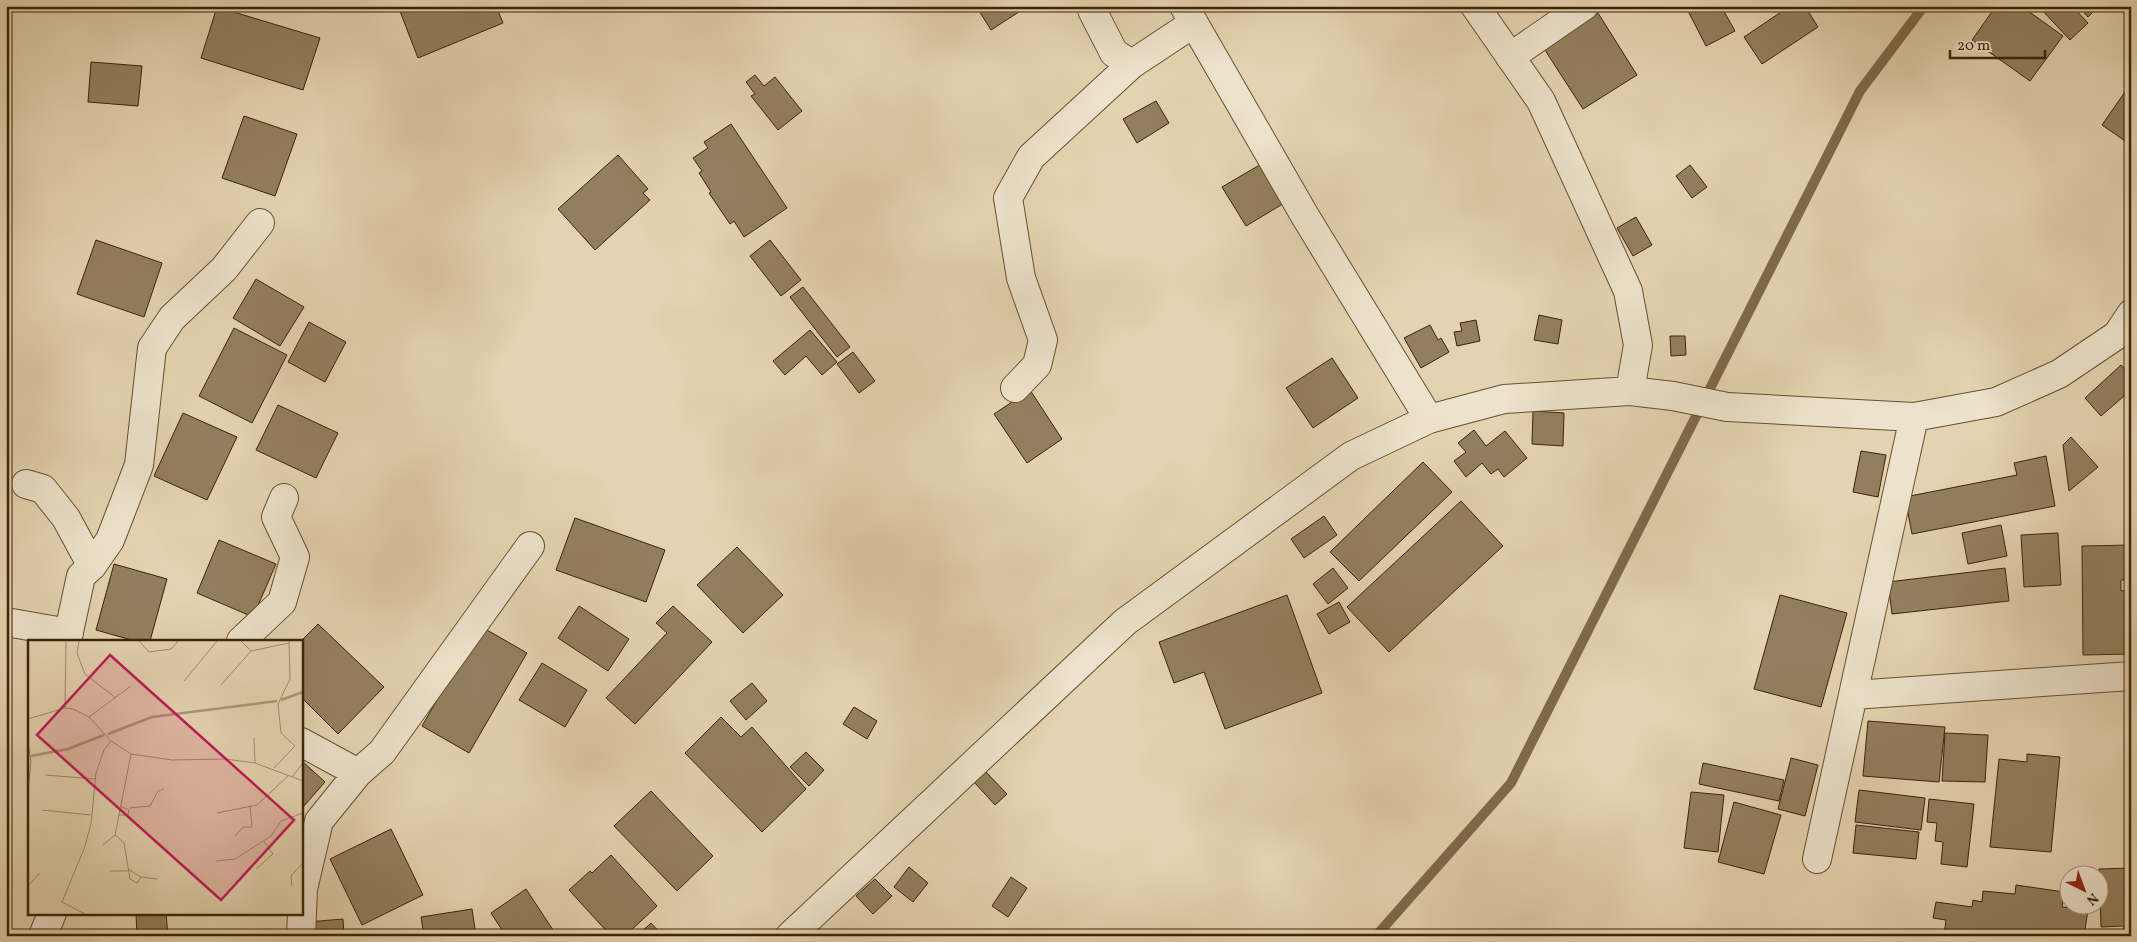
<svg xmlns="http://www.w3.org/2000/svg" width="2137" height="942" font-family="Vollkorn,serif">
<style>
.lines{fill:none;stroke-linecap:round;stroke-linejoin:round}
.stream{stroke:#7e6a49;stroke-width:10}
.building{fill:#937f5e;stroke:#3b2405}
.street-casing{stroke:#655030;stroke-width:30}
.street{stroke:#ede2cc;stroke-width:28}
.inset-river{fill:none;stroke:#ab9876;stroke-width:2.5}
.inset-road{fill:none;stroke:#a08d6c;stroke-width:1}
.view{fill:#c2185b;fill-opacity:0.15;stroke:#c2185b;stroke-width:2.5}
.inset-edge{fill:none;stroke:#3b2405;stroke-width:2.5}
</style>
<rect width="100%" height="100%" fill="#e4d3b0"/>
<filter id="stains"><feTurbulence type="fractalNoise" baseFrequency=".004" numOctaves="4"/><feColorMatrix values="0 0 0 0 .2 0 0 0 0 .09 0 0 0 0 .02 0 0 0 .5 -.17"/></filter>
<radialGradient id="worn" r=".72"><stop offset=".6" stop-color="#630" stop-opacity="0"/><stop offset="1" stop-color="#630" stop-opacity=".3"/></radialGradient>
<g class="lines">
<!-- stream -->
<path class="stream" d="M1376,936L1511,783L1860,91L1924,6"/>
</g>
<!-- building -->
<path class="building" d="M398,6H496L503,23L418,58Z
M976,6H1028L991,30Z
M1692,6H1721L1735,31L1706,46L1687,9Z
M1790,6H1805L1818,27L1762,64L1744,37Z
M1996,6H2021L2063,36L2030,81L1972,40Z
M2044,6H2072L2088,23L2070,40L2041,9Z
M2078,6H2099L2088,17Z
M217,7L320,38L303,90L201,58Z
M1598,13L1637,75L1583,109L1543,47Z
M91,62L142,66L138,106L88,102Z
M755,75L764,86L775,77L802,111L778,130L751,96L755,94L746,82Z
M2127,89L2131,92V145L2102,125Z
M1156,101L1169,123L1137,143L1123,119Z
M244,116L297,134L275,196L222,178Z
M731,124L787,208L744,237L734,221L730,224L709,193L711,192L699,173L702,171L693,158L708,148L704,142Z
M618,155L648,189L643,193L650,200L595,250L558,209Z
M1263,163L1286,202L1246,226L1222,187Z
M1690,165L1707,187L1692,198L1676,176Z
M1636,217L1652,245L1633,256L1617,228Z
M96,240L162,263L144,317L77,294Z
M770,240L801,280L781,296L750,256Z
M256,279L304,307L280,346L233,318Z
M803,287L850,347L837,357L790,297Z
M1539,315L1562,320L1558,344L1534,340Z
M1476,320L1480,341L1457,346L1454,332L1462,331L1460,323Z
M309,322L346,342L325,382L288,362Z
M1430,325L1438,340L1441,338L1449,352L1421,368L1404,338Z
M234,328L287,355L252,423L199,396Z
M810,330L837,362L822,375L806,356L785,375L773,361Z
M1670,336H1685L1686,355L1671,356Z
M853,352L875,381L859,393L837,364Z
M1332,358L1358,398L1313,428L1286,388Z
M2121,365L2131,376V390L2101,416L2085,398Z
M1030,390L1062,439L1027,463L994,414Z
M278,405L338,433L316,478L256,450Z
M1533,411L1564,413L1563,446L1532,444Z
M183,413L237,437L207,500L154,476Z
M1474,430L1486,446L1505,431L1527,458L1504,477L1498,469L1491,474L1482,463L1466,477L1454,461L1466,452L1458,443Z
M2071,437L2098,467L2069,491L2063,445Z
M1861,451L1886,455L1878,497L1853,492Z
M2046,456L2055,506L1912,534L1905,497L2017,475L2014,463Z
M1423,462L1452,492L1359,581L1330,552Z
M1461,501L1503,546L1389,652L1347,607Z
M1324,516L1337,535L1304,558L1291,539Z
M575,518L665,550L646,602L556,570Z
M2001,525L2007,556L1968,564L1962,533Z
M2058,533L2061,585L2024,587L2021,535Z
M219,540L276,564L253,617L197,593Z
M2131,545V580H2121V591L2131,590V654L2083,655L2082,546Z
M737,547L783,595L743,633L697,585Z
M114,564L167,579L150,641H135L96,630Z
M1333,568L1348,588L1328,604L1313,584Z
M2005,568L2009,601L1892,614L1888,582Z
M1287,595L1322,693L1225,729L1204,672L1174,683L1159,642Z
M1780,595L1847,613L1821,707L1754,689Z
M1339,602L1350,622L1329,634L1317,614Z
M579,606L629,639L608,671L558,638Z
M673,606L712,642L635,724L606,698L667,633L656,623Z
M318,624L384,687L338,734L301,697V641Z
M480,626L527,653L469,753L422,726Z
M6,655L11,705H6Z
M542,663L587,690L565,727L519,700Z
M752,683L767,701L746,720L730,701Z
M854,707L877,721L867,739L843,724Z
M721,717L741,737L752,727L806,789L762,832L685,753Z
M1868,721L1945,727L1939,782L1863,776Z
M1945,733L1988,735L1985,782L1942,781Z
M806,752L824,770L809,786L790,767Z
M2027,754L2060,757L2051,852L1990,847L1999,759L2027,762Z
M1791,758L1818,765L1805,816L1778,809Z
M301,760L325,782L304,806L301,804Z
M1703,763L1784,780L1779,801L1699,784Z
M986,772L1007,794L995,805L974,782Z
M1859,790L1925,798L1921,830L1855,822Z
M651,791L713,856L677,891L614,826Z
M1691,792L1724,795L1718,852L1684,848Z
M1929,799L1974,804L1967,867L1941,864L1943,842L1935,841L1937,823L1927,822Z
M1734,802L1781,815L1764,874L1718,862Z
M1856,825L1919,832L1916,859L1853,853Z
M391,829L423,895L362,925L330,859Z
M611,855L657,906L625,936H611L569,890L590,871L592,873Z
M909,867L928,883L913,902L894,887Z
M2131,868V936H2124V926L2101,927L2099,869Z
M1011,877L1027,888L1008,917L992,906Z
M875,879L892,896L873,914L856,896Z
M2016,885L2064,892L2062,907L2088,910L2084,936H1944L1946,920L1933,918L1936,902L1972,907L1973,900L1982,902L1983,891L2015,894Z
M526,889L557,936H506L491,913Z
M472,909L476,936H424L421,917Z
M136,913H166L168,936H137Z
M343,919L344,936H308L307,922Z
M651,923L663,936H637Z"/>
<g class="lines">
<!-- street casing -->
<g class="street-casing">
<path id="street" d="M1094,6L1092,10L1114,53L1132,64L1194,23
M1184,6L1305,216L1429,419
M1475,6L1541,101L1628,291L1638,345L1630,391
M1510,57L1584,6
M1015,388L1037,365L1043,340L1021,278L1008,198L1031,157L1132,64
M26,484L43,489L66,518L92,566
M6,622L69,633
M67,641L81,576L92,566L110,540L139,465L152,348L172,318L224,269L260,223
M241,641L282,602L295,557L276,517L284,498
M1853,695L2131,676
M301,742L358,773
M1817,859L1914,417
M43,936L52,913
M301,936L303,889L319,821L358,773L382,752L530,546
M790,936L1125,622L1351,456L1429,419L1504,399L1630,391L1673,396L1727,407L1914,417L1996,402L2059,374L2117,335L2131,314"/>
</g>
<!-- street -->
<use href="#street" class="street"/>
</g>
<!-- overview -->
<g transform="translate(28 640)">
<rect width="275" height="275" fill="#e4d3b0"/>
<path class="inset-river" d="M253,60L275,52M80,94L124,77L249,61M3,116L40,109L76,95"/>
<path class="inset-road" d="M51,1L49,13L57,34L88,58M111,1L121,12L143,9L150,1M213,1L223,11L261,3M156,41L189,1M193,45L223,11M37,68L38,1M61,77L103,46M0,79L37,68L45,69L61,77L83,101L103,114L144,120L197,119L227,123L275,141M226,98L227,123M0,103L3,122L0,150M246,128L267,106L253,93L250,64L262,39L261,1M17,135L68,139M264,137L275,123M101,168L122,166L130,151L136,149M14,170L63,175M189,173L229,165L261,135M90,175H100L101,170L92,166M87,195L96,203L102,239L109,243L113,237M207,196L215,187H224L222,166M75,205L87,195L103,114M188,221L207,219L243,196L253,181L275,173M100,229L113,237L129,239M228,229L245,214L236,201M82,231H101M0,246L12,233M264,246L263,236L275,223M57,274L34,262L56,209L63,184L68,133L76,110L83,101"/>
<path class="view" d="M82,15L266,180L193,260L9,95Z"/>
<rect width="275" height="275" class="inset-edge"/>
</g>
<!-- margin -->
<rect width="2137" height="942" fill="none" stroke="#e4d3b0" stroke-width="25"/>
<rect x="8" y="8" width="2122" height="927" fill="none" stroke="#3b2405" stroke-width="2.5"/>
<rect x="12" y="12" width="2112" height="917" fill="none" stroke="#3b2405"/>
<!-- north arrow -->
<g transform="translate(2084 890) rotate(138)"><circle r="24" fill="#ede2cc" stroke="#a6967c"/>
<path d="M0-4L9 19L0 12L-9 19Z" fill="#8f2418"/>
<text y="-8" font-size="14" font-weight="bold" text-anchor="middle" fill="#3b2405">N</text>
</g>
<!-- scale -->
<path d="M1950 50v8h95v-8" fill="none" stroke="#3b2405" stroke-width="2.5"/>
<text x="1957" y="50" font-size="15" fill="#3b2405" stroke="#ede2cc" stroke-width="4" paint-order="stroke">20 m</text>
<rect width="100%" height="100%" filter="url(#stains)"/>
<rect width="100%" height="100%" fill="url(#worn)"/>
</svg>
